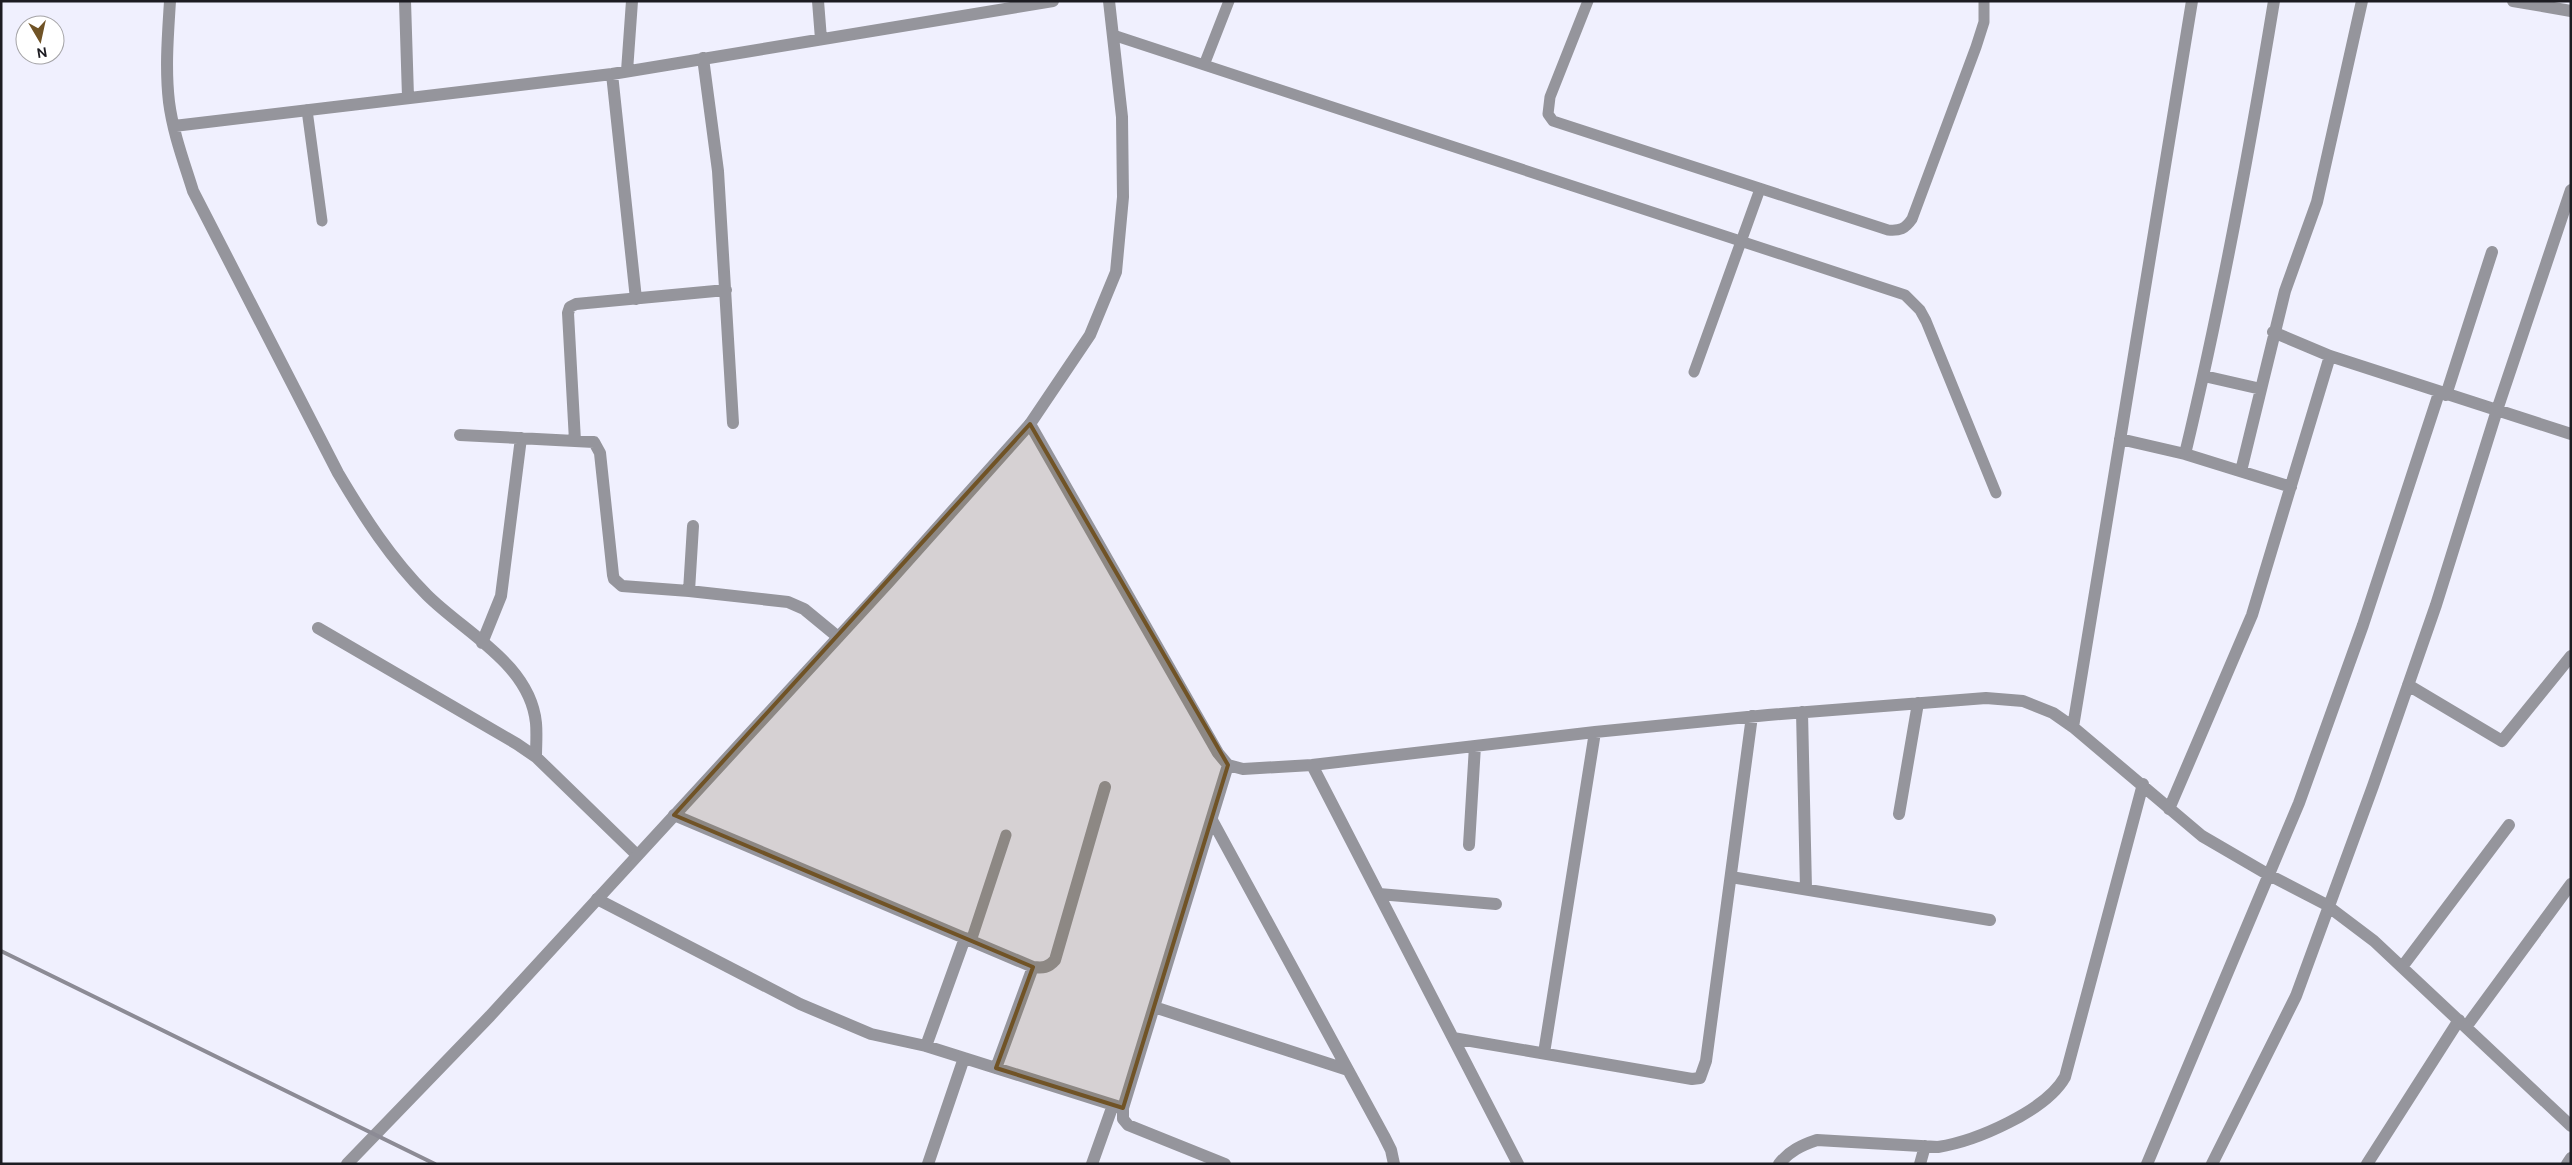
<svg xmlns="http://www.w3.org/2000/svg" width="2572" height="1165" font-family="'DM Sans',sans-serif">
<style>
.lines{fill:none;stroke-linecap:round;stroke-linejoin:round}
.service{stroke:#95959c;stroke-width:11}
.minor{stroke:#95959c;stroke-width:12}
.tertiary{stroke:#95959c;stroke-width:12}
.rail{stroke:#8c8b95;stroke-width:4}
.marked{fill:#705326;fill-opacity:0.2;stroke:#705326;stroke-width:4;stroke-linejoin:round}
</style>
<rect width="100%" height="100%" fill="#f0f0fe"/>
<g class="lines">
<!-- service -->
<path class="service" d="M1588,1L1550,97L1548,114L1553,121L1888,230C1900,231 1905,229 1912,219L1976,47L1984,22V1
M1113,35L1905,295L1920,310L1926,321L1996,493
M1204,65L1229,1
M307,110L322,221
M1694,372L1760,189
M971,941L1006,835"/>
<!-- minor -->
<path class="minor" d="M170,1C168,34 165,68 169,102C173,133 184,162 193,191L338,473C364,517 391,559 427,595C465,633 530,664 536,723C537,734 536,746 536,757
M405,1L408,97
M818,1L821,39
M2513,1L2571,11
M703,58L718,171L733,423
M627,71L632,1
M612,74L636,299
M174,126L612,74L1053,1
M2273,332L2330,356L2571,434
M2204,376L2261,389
M2446,395L2492,252
M1030,424L1218,753L1228,765L1243,769L1312,765L1595,732L1768,715L1986,698L2023,701L2053,713L2073,727L2202,836L2269,875L2325,904L2374,941L2571,1126
M460,435L594,442L600,453L613,575L614,579L622,586L689,591L788,602L804,609L838,637
M2120,439L2185,454L2291,487
M575,441L568,313L570,307L576,304L726,290
M2185,454C2221,305 2249,153 2274,1
M2241,471L2285,291L2317,202L2362,1
M689,591L693,526
M318,628L517,744L536,757L637,855
M482,643L501,596L521,438
M2408,685L2502,741L2571,656
M1802,712L1806,889
M2073,727L2192,1
M1312,765L1518,1164
M2169,809L2252,615L2330,356
M1899,814L1918,703
M674,815L1033,967C1043,968 1048,968 1055,960L1105,787
M1212,820L1384,1136L1391,1150L1394,1164
M1469,845L1475,746
M1731,877L1990,920
M1379,894L1496,904
M597,899L800,1004L871,1034L926,1046L1123,1108
M2402,967L2509,825
M1154,1007L1348,1070
M2466,1027L2571,884
M1453,1038L1692,1079L1700,1078L1706,1061L1752,716
M926,1046L965,938
M1544,1053L1595,732
M996,1068L1033,967
M928,1164L964,1058
M1092,1164L1113,1105
M1225,1164L1128,1125L1123,1119V1108L1228,765
M1779,1164C1789,1151 1802,1145 1817,1140L1938,1147C1976,1141 2046,1111 2065,1077L2143,784
M1920,1164L1925,1146
M2147,1164L2299,803L2363,625L2439,393
M2212,1164L2296,996L2373,786L2436,605L2497,410L2571,190
M2367,1164L2459,1020
M2567,1164L2571,1158"/>
<!-- tertiary -->
<path class="tertiary" d="M347,1164L490,1016L888,583L1030,424L1090,335L1116,272L1123,197L1122,117L1109,1"/>
<!-- rail -->
<path class="rail" d="M1,951L435,1164"/>
</g>
<!-- marked area -->
<path class="marked" d="M1030,424L1228,765L1123,1108L996,1068L1033,967L674,815Z"/>
<!-- border -->
<rect width="2572" height="1165" fill="none" stroke="#1d1c22" stroke-width="5"/>
<!-- north arrow -->
<g transform="translate(40 40) rotate(171)"><circle r="24" fill="#ffffff" stroke="#a5a4a7"/>
<path d="M0-4L9 19L0 12L-9 19Z" fill="#705326"/>
<text y="-8" font-size="14" font-weight="bold" text-anchor="middle" fill="#1d1c22">N</text>
</g>
</svg>
